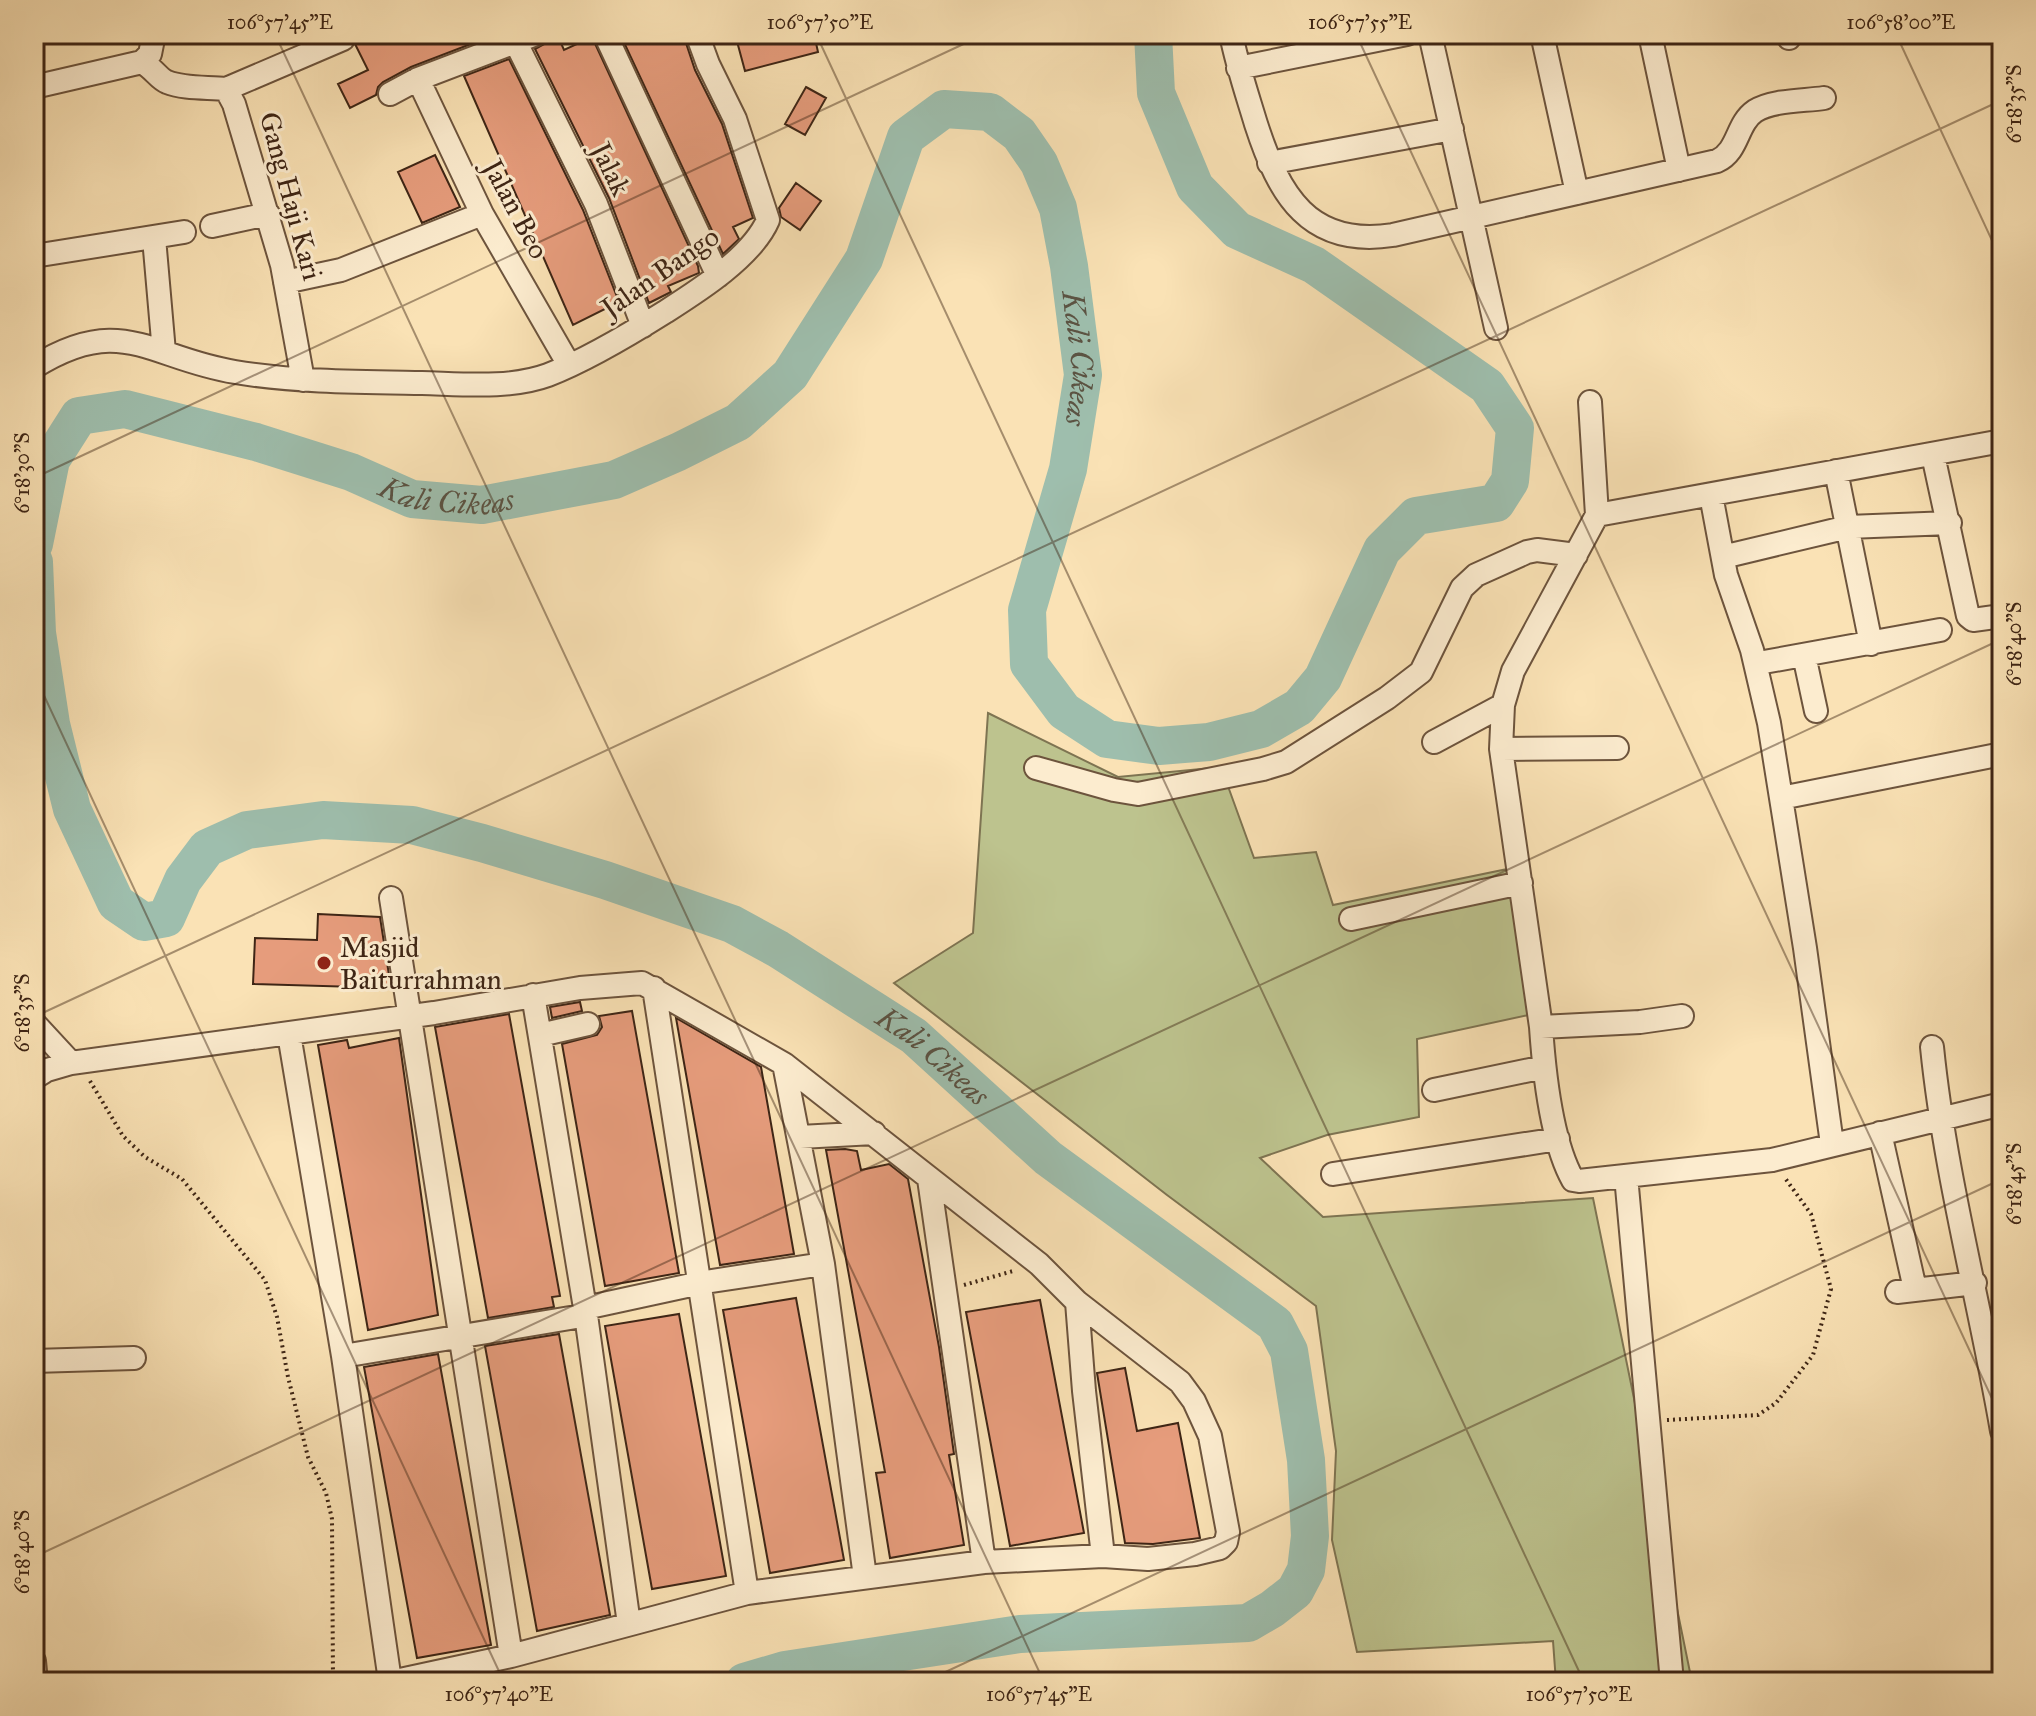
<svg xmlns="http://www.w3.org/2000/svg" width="2036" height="1716" font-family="'IM FELL Great Primer',serif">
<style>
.green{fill:#bdc38e;stroke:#7e7452;stroke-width:2}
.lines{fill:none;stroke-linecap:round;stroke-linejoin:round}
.river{stroke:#9ebead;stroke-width:38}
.building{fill:#e69c7c;stroke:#3e2515;stroke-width:2}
.minor-casing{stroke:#6d543d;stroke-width:26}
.path{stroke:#3e2515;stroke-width:4;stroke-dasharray:2 4;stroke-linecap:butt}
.minor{stroke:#fceccf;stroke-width:22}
.ticks{fill:none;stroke:#3e2515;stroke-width:2;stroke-opacity:0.45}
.poi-dot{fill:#8f2418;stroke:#fceccf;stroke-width:3}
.labels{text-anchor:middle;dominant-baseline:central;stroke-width:6;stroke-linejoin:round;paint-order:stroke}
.street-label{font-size:28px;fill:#3e2515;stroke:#fceccf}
.poi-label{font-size:28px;fill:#3e2515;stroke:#fceccf;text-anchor:start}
.water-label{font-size:30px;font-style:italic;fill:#5b5343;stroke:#fceccf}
.neatline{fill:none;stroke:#3e2515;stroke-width:3}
.ticks-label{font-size:20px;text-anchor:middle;fill:#3e2515}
</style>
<rect width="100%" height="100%" fill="#fae2b5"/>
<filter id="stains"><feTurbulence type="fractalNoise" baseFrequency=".0025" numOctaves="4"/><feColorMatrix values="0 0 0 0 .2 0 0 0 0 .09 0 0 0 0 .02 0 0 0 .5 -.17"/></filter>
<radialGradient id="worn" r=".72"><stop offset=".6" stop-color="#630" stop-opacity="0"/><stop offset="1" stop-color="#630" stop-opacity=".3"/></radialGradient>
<!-- green -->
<path class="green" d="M988,713L1118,777L1221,767L1254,858L1316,852L1333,905L1517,867L1533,1014L1417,1039L1419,1117L1327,1135L1260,1158L1323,1217L1593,1198L1692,1682H1556L1553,1641L1357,1652L1332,1540L1336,1451L1316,1306L1167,1195L894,983L973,933Z"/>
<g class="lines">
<!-- river -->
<g class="river">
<path id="s1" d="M34,544L51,460L79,416L125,409L256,442L351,472L412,499L482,505L614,480L678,452L738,422L790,375L864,259L906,137L944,109L990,112L1019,134L1039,163L1058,208L1069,266L1083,375L1068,469L1027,610L1029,664L1064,711L1107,739L1159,746L1209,742L1261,729L1299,707L1323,678L1382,550L1416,516L1496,503L1510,481L1515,428L1487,386L1314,265L1237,230L1195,187L1156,93L1153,34"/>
<path id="s2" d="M34,562L37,633L51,724L72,809L116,903L144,922L166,918L183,880L207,848L247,830L323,820L412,825L482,843L605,880L732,924L778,949L914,1036L1048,1158L1275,1324L1289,1351L1306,1460L1310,1536L1306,1570L1295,1591L1272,1609L1248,1623L1020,1634L785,1670L744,1682"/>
</g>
</g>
<!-- building -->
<path class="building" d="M369,34H497L411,67L383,82L378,87L376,95L350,108L338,84L368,70L355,44L357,40Z
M550,34H557L564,50L592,37L698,266L699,273L668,286L671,292L649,303L609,198L535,49L546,43Z
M620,34H683L695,70L722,124L753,218L733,227L739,239L723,254Z
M735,34H814L818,52L745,71Z
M509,59L583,210L619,302L573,325L464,76Z
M806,87L826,98L805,135L785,124Z
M435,155L460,207L422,223L398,172Z
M796,183L821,201L800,230L781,217L779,208Z
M318,914L380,917L391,988L253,984L255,938L317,940Z
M580,1002L582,1011L552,1018L550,1007Z
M632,1011L679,1273L605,1286L562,1044L597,1035L602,1027L599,1016Z
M509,1014L560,1296L552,1297L554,1307L488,1318L435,1027Z
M676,1018L761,1067L794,1254L720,1265Z
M399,1038L438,1315L368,1330L318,1045L347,1040L349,1048Z
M845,1149L857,1151L861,1170L889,1164L908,1179L939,1347L954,1454L949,1455L964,1545L890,1558L876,1473L885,1472L826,1150Z
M796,1298L844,1560L770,1573L723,1310Z
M1040,1300L1084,1533L1010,1546L966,1312Z
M679,1314L726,1576L652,1589L605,1326Z
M559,1334L610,1615L537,1631L485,1346Z
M438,1354L491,1645L417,1658L364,1367Z
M1125,1368L1137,1431L1178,1423L1200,1538L1153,1544L1125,1543L1097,1373Z"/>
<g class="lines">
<!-- minor casing -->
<g class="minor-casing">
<path id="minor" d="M605,34L718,276
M1231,34C1237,65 1247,94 1256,124C1279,195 1309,248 1393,235L1717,161C1739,151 1736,124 1755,111C1772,100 1804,101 1824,98
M1430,34L1496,328
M1542,34L1577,193
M1650,34L1679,170
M1789,34V38
M516,43L596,204L643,326
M142,62L150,54L154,34
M1238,68L1407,34
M418,79L482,214L569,365
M34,87L142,62C153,68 159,79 167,82C184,89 208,87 226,89L234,104L282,265L303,380
M226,89L343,39
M390,94L418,79L536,34
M1269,163L1452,129
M212,226L268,214
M154,238L164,352
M34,256L184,232
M285,282L341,270L482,214
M34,367C122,312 149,358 235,372C296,382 360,382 422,383C462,384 510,389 548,375C587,360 630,334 665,312C698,291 752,257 768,220L735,119L708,64L697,34
M1590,402L1597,515
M2002,441L1597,515L1513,671L1503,705L1501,749L1541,1027C1544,1071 1551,1141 1573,1180L1579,1181L1772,1160L2002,1104
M1933,455L1968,616L1973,620L2002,616
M1836,471L1871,644
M1711,495L1726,575L1752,650L1769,723L1805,948L1832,1144
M1731,555L1848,527L1950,523
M1804,655L1816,711
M1764,662L1940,630
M1434,742L1503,705
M1501,749L1617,748
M1036,768L1114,790L1138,794L1263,769L1286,762L1387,698L1421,672L1462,588L1476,575L1527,552L1537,550L1576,555
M1781,798L2002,754
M391,898L511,1656
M1351,919L1521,883
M654,988L747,1593
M533,995L585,1308L629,1624
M34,1023L71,1063
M1541,1027L1640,1022L1682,1016
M540,1035L588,1024
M1932,1047C1945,1176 1980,1303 2002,1431
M784,1064L823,1264L865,1577
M34,1078L47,1070L71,1063L434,1013L580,988L642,983L784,1064L1039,1264L1077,1302L1180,1382L1194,1401L1210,1436L1228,1532L1226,1542L1220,1548L1195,1554L1148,1559L1103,1556L984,1562L747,1593L511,1656L400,1680L393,1679L389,1674L343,1356L289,1034
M1434,1090L1544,1067
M1880,1133L1915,1289
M800,1137L874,1133
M1333,1174L1558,1139
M1626,1176L1672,1682
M929,1179L984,1562
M1897,1292L1975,1283
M1077,1302L1084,1391L1103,1556
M343,1356L582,1316L585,1308L705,1282L823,1264
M34,1361L134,1358
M34,1661L36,1682"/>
</g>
<!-- path -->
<path class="path" d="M90,1081L123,1136L145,1157L182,1179L265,1280L277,1317L288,1377L308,1457L326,1493L332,1519L333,1682
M964,1285L1013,1271
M1667,1420L1758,1415L1776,1403L1813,1355L1831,1289L1811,1214L1785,1178"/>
<!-- minor -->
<use href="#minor" class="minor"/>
</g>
<!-- ticks -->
<path class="ticks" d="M275,34L1044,1682M816,34L1584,1682M1356,34L2002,1420M1896,34L2002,262M34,478L985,34M34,674L504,1682M34,1017L2002,100M34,1557L2002,639M924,1682L2002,1179"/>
<!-- markers -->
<circle class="poi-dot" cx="324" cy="963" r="8"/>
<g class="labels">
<!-- street labels -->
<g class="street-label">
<text transform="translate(611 169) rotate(64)">Jalak</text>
<text transform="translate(291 196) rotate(75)">Gang Haji Kari</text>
<text transform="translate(516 209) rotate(62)">Jalan Beo</text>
<text transform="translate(660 272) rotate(-35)">Jalan Bango</text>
</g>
<!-- poi labels -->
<g class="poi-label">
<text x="340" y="947">Masjid<tspan x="340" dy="32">Baiturrahman</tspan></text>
</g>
<!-- water labels -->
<g class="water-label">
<text stroke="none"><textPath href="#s1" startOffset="1530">Kali Cikeas</textPath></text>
<text stroke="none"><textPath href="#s1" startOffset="520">Kali Cikeas</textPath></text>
<text stroke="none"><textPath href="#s2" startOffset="1278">Kali Cikeas</textPath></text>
</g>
</g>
<!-- margin -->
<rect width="2036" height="1716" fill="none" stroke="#fae2b5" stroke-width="88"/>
<rect x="44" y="44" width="1948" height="1628" class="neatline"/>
<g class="ticks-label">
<text x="280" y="29">106°57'45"E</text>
<text x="820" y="29">106°57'50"E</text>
<text x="1360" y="29">106°57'55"E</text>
<text x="1901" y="29">106°58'00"E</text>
<text transform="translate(2014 104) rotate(-90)" y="7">6°18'35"S</text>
<text transform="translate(22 473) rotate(-90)" y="7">6°18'30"S</text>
<text transform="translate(2014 644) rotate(-90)" y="7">6°18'40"S</text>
<text transform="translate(22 1013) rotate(-90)" y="7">6°18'35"S</text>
<text transform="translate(2014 1184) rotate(-90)" y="7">6°18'45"S</text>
<text transform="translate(22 1552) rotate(-90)" y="7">6°18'40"S</text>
<text x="499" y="1701">106°57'40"E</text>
<text x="1039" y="1701">106°57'45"E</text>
<text x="1579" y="1701">106°57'50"E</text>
</g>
<rect width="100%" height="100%" filter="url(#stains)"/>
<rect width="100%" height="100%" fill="url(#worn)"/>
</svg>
